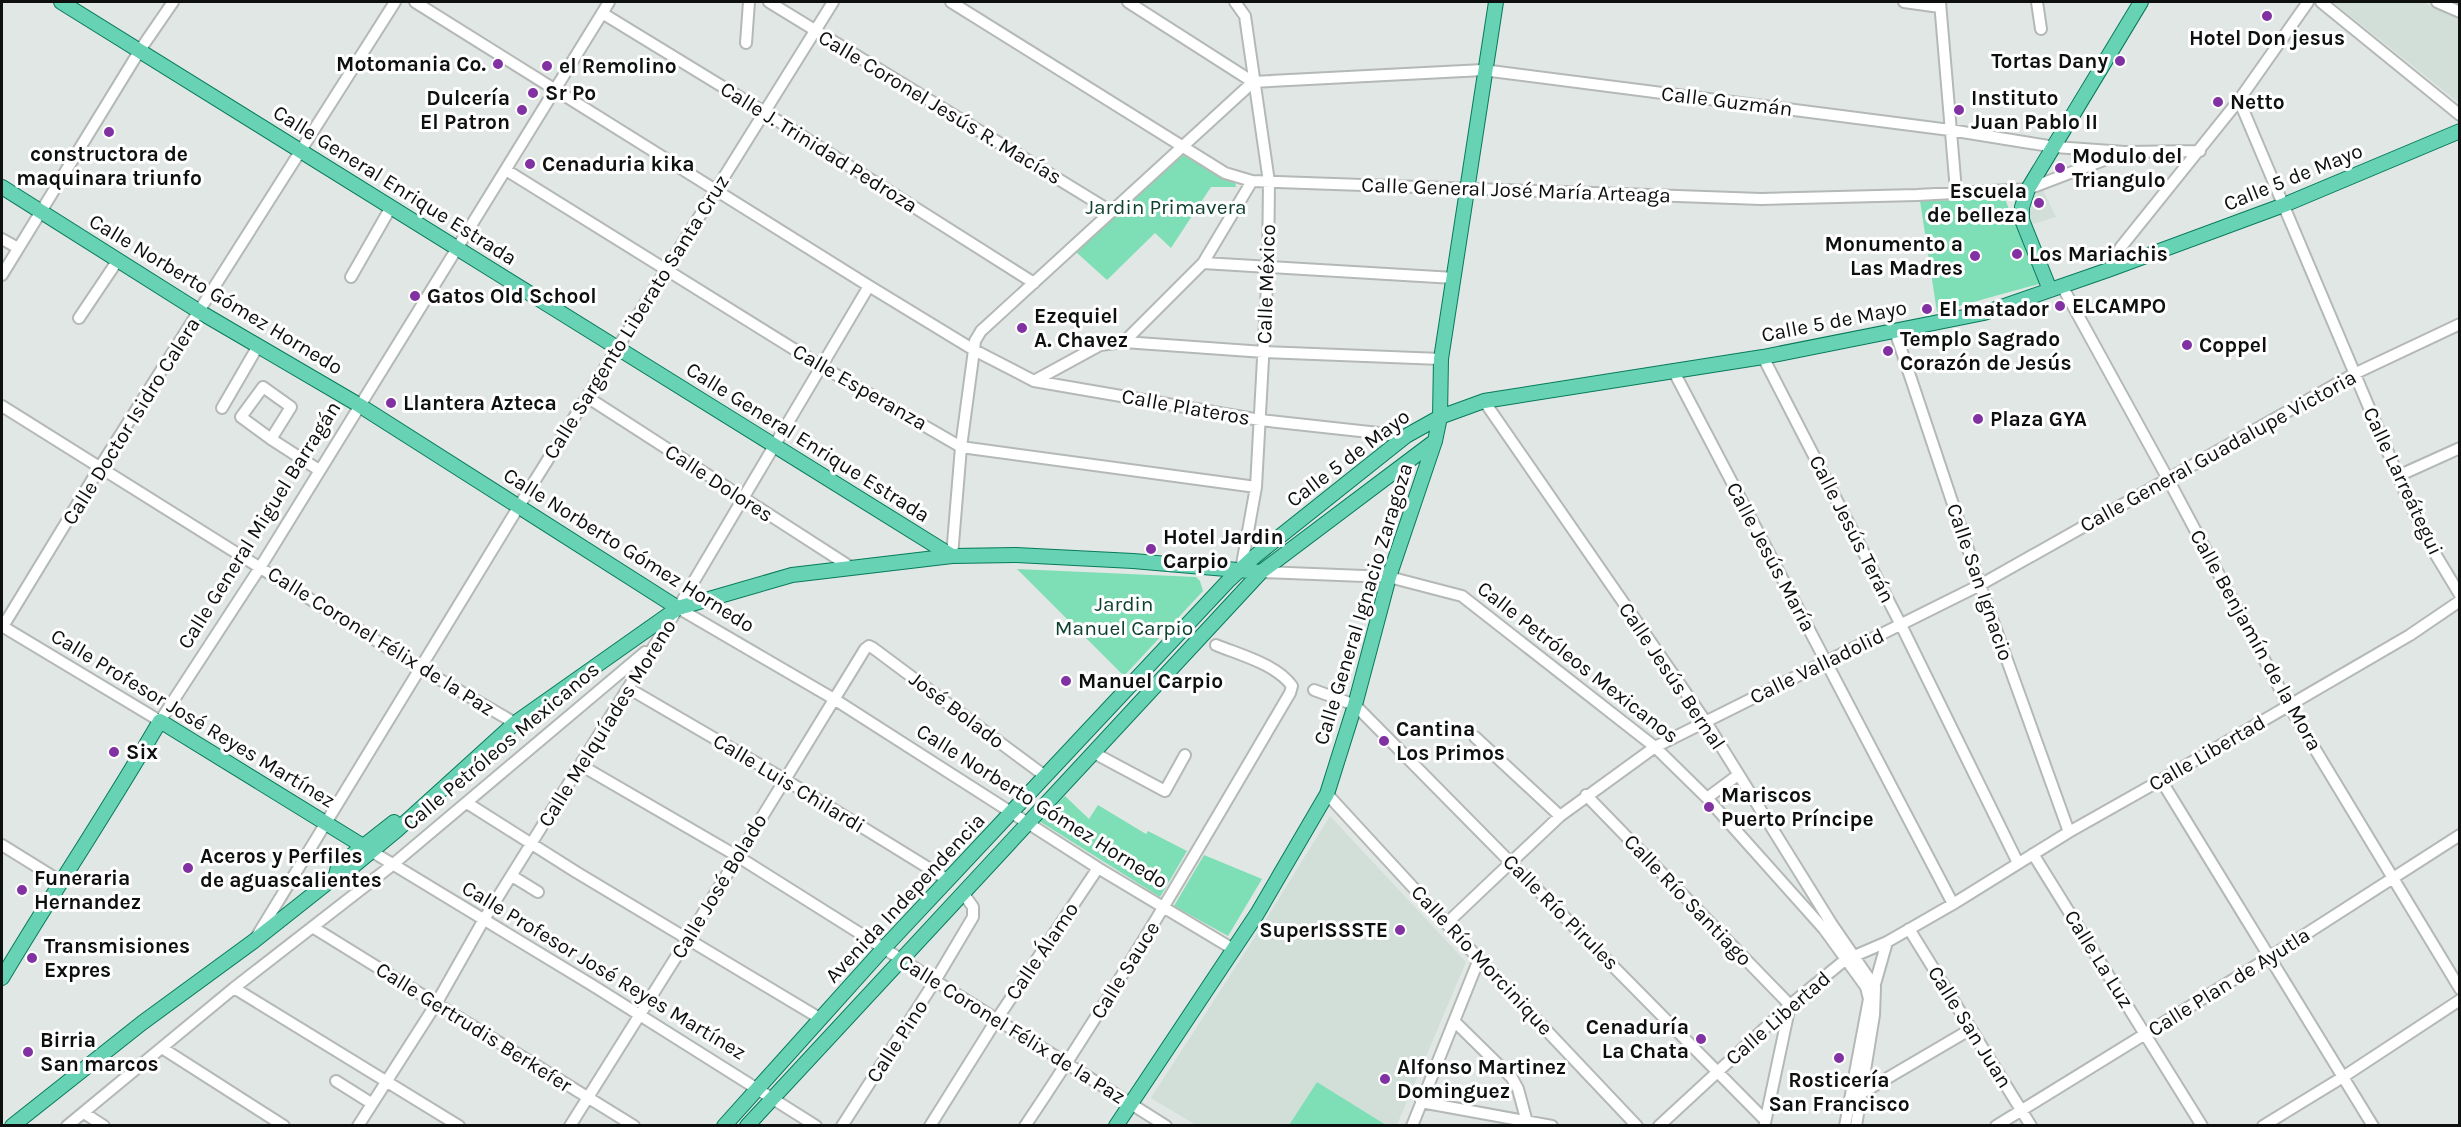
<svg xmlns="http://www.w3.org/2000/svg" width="2461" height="1127" font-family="Karla,sans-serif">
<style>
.built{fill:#d1dfd8}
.green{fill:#7edeb5}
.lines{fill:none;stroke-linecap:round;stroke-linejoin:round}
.minor-casing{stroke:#b4b9b6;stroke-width:14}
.major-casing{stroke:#067b5a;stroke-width:16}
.minor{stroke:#fff;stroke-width:10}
.major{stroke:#67d2b4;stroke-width:14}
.poi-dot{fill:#8131a1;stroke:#fff;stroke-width:2}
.labels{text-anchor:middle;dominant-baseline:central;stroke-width:6;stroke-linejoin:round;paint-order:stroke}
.poi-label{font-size:21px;font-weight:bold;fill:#0e100f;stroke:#fff;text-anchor:start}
.street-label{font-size:21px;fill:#0e100f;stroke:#fff}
.park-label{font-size:21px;fill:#0f412f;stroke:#fff}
</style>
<rect width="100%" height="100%" fill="#e1e7e4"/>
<!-- built -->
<path class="built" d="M2333,2H2423L2459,19V103Z
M2043,190L2056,217L2033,224L2024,210L2033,196Z
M1330,816L1466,962L1397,1125H1386L1317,1082L1289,1125H1196L1151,1098L1258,932Z"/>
<!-- green -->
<path class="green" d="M1184,155L1235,181L1236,187H1211L1171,248L1155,233L1107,280L1076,252L1178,158Z
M2005,199L2039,284L1937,312L1920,201Z
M1017,569L1196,577L1200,581L1203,591L1124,676Z
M1065,796L1089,819L1098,805L1146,834L1148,831L1187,851L1160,897L1039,821Z
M1204,855L1262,879L1228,936L1174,906Z
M1317,1082L1386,1125H1289Z"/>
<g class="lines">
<!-- minor casing -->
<g class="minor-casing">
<path id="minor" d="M415,2L869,286L974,350L1034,381L1260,420L1406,436
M769,2L1112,212
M951,2L1225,173L1252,181L1761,199L1917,195L2028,189L2125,152
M1128,2L1253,82
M1235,2L1245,16L1269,182L1268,267L1256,487L1241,570
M1904,2L1940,7
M1940,2L1956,191
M2037,2L2041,29
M2321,2L2460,115
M2437,2L2460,12
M602,13L764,112L1034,283
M746,43L749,2
M1253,82L1483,70L1950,130L2055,147L2125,152L2200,151
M2239,100L2398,476L2428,542L2460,595
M506,170L821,366L961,447L1256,487
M2,239L18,248
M1203,263L1454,278
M2108,270L2121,247L2239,100L2308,2
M2,275L140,50L173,2
M351,277L391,207
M2062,286L2168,479L2289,706L2460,989
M79,318L118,260
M1895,331L1980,585L2069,832
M1124,342L1264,352L1441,359
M1763,357L1901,625L2018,863
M1673,370L1953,904
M1034,381L1100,345L1124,342L1203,263L1252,181
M587,397L852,568
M1484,401L1706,722L1831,923L1875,987L1874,1015L1856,1126
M2,406L420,668L515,723
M222,408L258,346
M271,439L291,407L263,387L241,417L271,439L319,470
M2398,476L2460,448
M952,556L961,447L974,350L975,341L981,331L1253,82
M1261,572L1389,577L1462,596L1655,747L1707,798L1824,929L1866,987L1869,999L1845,1126
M678,608L834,699L1098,868L1233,949
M2,626L160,721L261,566L609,2
M2,628L100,467L395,2
M628,688L784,779L948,880
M1314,690L1355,705L1765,1120
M1475,737L1560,816
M1094,753L1165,791L1185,755
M582,766L737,856L1166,1126
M2161,780L2373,1126
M1327,794L1479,959L1637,1126
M1586,795L1790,1005L1765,1123
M1707,798L1738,775
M467,803L576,872L821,1019
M2,845L60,881
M371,851L592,985L816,1126
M2033,854L2202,1126
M512,876L538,892
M1447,923L1560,816L1655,747L1980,585L2354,374L2460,324
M314,928L634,1126
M1909,929L2031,1126
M257,936L519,506L833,2
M234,988L459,1126
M1873,991L1887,942
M1454,1021L1512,1078L1518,1089L1528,1126
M162,1048L284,1126
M336,1081L371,1103
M1858,1092L1862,1093L1971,1029
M1421,1102L1552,1126
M84,1113L104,1126
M67,1126L234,988L391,866L645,652
M358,1126L436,1004L483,921L678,608L869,286
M570,1126L688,938L865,649L869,646L873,648L1045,776
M842,1126L935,981L973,917V907L963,893
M930,1126L997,1019L1098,868
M1025,1126C1120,985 1204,839 1290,693L1292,686C1276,664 1240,655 1216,645
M1412,1126L1479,959
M1659,1126L1790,1005L1845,960L1887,942L1953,904L2069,832L2161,780L2410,635L2460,601
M1996,1126L2270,957L2460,835
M2263,1126L2343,1077L2460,1000"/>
</g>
<!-- major casing -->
<g class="major-casing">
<path id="major" d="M61,2L952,556
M2,187L200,312L359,405L678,608
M2050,290L2022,220V207L2028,189L2141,2
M336,876L338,866L394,822
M2,978C53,892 110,808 160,721L371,851
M12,1126L142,1023L254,941L336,876L345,873L397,830L515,723L678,608L792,575L952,556L1016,555L1133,561L1261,572
M724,1126L884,948L1229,580L1254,557L1406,436L1440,417L1484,401L1763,357L1984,313L2108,270L2284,205L2460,131
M747,1126L1261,572L1435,441
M1116,1126L1257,914L1327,794L1355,705L1389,577L1435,441L1440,417L1441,359L1496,2"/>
</g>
<!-- minor -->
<use href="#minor" class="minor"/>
<!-- major -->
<use href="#major" class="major"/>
</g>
<!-- markers -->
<g class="poi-dot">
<circle cx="2267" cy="16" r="6"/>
<circle cx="2120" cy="61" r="6"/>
<circle cx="498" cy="64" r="6"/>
<circle cx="547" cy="66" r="6"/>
<circle cx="533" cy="93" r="6"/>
<circle cx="2218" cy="102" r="6"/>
<circle cx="522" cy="110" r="6"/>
<circle cx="1959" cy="110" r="6"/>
<circle cx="109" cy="132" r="6"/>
<circle cx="530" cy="164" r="6"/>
<circle cx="2060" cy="168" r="6"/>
<circle cx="2039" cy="203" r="6"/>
<circle cx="2017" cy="254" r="6"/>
<circle cx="1975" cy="256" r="6"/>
<circle cx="415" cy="296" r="6"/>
<circle cx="2060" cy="306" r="6"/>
<circle cx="1927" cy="309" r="6"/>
<circle cx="1022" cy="328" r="6"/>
<circle cx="2187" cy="345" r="6"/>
<circle cx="1888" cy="351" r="6"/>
<circle cx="391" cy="403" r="6"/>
<circle cx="1978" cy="419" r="6"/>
<circle cx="1151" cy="549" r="6"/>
<circle cx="1066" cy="681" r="6"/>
<circle cx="1384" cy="741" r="6"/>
<circle cx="114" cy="752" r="6"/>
<circle cx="1709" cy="807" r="6"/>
<circle cx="188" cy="868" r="6"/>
<circle cx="22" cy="890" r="6"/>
<circle cx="1400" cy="930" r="6"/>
<circle cx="32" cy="958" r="6"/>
<circle cx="1701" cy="1039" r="6"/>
<circle cx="28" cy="1052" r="6"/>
<circle cx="1839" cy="1058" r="6"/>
<circle cx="1385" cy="1079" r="6"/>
</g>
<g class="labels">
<!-- poi labels -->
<g class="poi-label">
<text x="2267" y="38" text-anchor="middle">Hotel Don jesus</text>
<text x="2108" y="61" text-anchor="end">Tortas Dany</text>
<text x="486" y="64" text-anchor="end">Motomania Co.</text>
<text x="559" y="66">el Remolino</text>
<text x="545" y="93">Sr Po</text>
<text x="510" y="98" text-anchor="end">Dulcería<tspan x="510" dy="24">El Patron</tspan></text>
<text x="1971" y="98">Instituto<tspan x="1971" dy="24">Juan Pablo II</tspan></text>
<text x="2230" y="102">Netto</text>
<text x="109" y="154" text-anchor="middle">constructora de<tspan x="109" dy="24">maquinara triunfo</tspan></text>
<text x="2072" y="156">Modulo del<tspan x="2072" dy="24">Triangulo</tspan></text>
<text x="542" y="164">Cenaduria kika</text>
<text x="2027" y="191" text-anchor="end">Escuela<tspan x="2027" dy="24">de belleza</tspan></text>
<text x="1963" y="244" text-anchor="end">Monumento a<tspan x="1963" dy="24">Las Madres</tspan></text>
<text x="2029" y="254">Los Mariachis</text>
<text x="427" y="296">Gatos Old School</text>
<text x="2072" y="306">ELCAMPO</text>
<text x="1939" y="309">El matador</text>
<text x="1034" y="316">Ezequiel<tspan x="1034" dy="24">A. Chavez</tspan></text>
<text x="1900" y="339">Templo Sagrado<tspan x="1900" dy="24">Corazón de Jesús</tspan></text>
<text x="2199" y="345">Coppel</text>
<text x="403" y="403">Llantera Azteca</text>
<text x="1990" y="419">Plaza GYA</text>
<text x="1163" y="537">Hotel Jardin<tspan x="1163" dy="24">Carpio</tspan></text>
<text x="1078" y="681">Manuel Carpio</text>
<text x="1396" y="729">Cantina<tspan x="1396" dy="24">Los Primos</tspan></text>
<text x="126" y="752">Six</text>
<text x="1721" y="795">Mariscos<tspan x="1721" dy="24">Puerto Príncipe</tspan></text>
<text x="200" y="856">Aceros y Perfiles<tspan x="200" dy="24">de aguascalientes</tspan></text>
<text x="34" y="878">Funeraria<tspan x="34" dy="24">Hernandez</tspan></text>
<text x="1388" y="930" text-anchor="end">SuperISSSTE</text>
<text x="44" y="946">Transmisiones<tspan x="44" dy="24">Expres</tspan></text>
<text x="1689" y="1027" text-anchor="end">Cenaduría<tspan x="1689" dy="24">La Chata</tspan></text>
<text x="40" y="1040">Birria<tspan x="40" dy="24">San marcos</tspan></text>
<text x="1397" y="1067">Alfonso Martinez<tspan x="1397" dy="24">Dominguez</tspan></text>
<text x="1839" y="1080" text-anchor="middle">Rosticería<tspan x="1839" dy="24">San Francisco</tspan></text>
</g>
<!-- street labels -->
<g class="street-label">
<text transform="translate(1727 101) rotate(7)">Calle Guzmán</text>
<text transform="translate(940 107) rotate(31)">Calle Coronel Jesús R. Macías</text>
<text transform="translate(819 147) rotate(32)">Calle J. Trinidad Pedroza</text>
<text transform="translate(2293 177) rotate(-22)">Calle 5 de Mayo</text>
<text transform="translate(395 185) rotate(32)">Calle General Enrique Estrada</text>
<text transform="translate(1516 190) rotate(2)">Calle General José María Arteaga</text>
<text transform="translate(1266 284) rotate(-88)">Calle México</text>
<text transform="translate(216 294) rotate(31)">Calle Norberto Gómez Hornedo</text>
<text transform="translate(636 317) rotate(-58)">Calle Sargento Liberato Santa Cruz</text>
<text transform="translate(1834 321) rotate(-11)">Calle 5 de Mayo</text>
<text transform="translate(860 387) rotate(30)">Calle Esperanza</text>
<text transform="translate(1186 407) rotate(10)">Calle Plateros</text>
<text transform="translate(131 421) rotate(-58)">Calle Doctor Isidro Calera</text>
<text transform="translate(808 442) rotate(32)">Calle General Enrique Estrada</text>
<text transform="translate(2218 451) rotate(-29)">Calle General Guadalupe Victoria</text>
<text transform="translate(1348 458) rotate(-37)">Calle 5 de Mayo</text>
<text transform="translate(2403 481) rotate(65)">Calle Larreátegui</text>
<text transform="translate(719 483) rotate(33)">Calle Dolores</text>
<text transform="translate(259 525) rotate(-58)">Calle General Miguel Barragán</text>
<text transform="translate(1852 529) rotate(63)">Calle Jesús Terán</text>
<text transform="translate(629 550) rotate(32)">Calle Norberto Gómez Hornedo</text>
<text transform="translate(1771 557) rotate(62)">Calle Jesús María</text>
<text transform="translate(1980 582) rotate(71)">Calle San Ignacio</text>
<text transform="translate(1363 604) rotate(-73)">Calle General Ignacio Zaragoza</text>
<text transform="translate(2256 640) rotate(61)">Calle Benjamín de la Mora</text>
<text transform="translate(381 641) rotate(32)">Calle Coronel Félix de la Paz</text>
<text transform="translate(1578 662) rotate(38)">Calle Petróleos Mexicanos</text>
<text transform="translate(1817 666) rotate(-26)">Calle Valladolid</text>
<text transform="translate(1672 676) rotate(56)">Calle Jesús Bernal</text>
<text transform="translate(957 710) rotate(37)">José Bolado</text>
<text transform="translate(193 718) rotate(31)">Calle Profesor José Reyes Martínez</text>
<text transform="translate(607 723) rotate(-58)">Calle Melquíades Moreno</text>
<text transform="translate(501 746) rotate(-40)">Calle Petróleos Mexicanos</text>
<text transform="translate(2207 753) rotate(-30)">Calle Libertad</text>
<text transform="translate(789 783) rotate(31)">Calle Luis Chilardi</text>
<text transform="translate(1042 806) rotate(32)">Calle Norberto Gómez Hornedo</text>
<text transform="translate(719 886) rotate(-59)">Calle José Bolado</text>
<text transform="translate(905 898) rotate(-47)">Avenida Independencia</text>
<text transform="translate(1688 900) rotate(46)">Calle Río Santiago</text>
<text transform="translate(1561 912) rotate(45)">Calle Río Pirules</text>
<text transform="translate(1042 951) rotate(-56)">Calle Álamo</text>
<text transform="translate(2099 959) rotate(58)">Calle La Luz</text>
<text transform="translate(1482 960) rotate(47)">Calle Río Morcinique</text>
<text transform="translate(604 970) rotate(31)">Calle Profesor José Reyes Martínez</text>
<text transform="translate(1125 970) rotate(-58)">Calle Sauce</text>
<text transform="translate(2229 982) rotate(-32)">Calle Plan de Ayutla</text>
<text transform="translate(1778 1018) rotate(-41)">Calle Libertad</text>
<text transform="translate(474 1027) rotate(32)">Calle Gertrudis Berkefer</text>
<text transform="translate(1970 1027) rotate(58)">Calle San Juan</text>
<text transform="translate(1012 1029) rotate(32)">Calle Coronel Félix de la Paz</text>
<text transform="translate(897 1041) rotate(-57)">Calle Pino</text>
</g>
<!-- park labels -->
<g class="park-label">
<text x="1166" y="207">Jardin Primavera</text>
<text x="1124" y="604">Jardin<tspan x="1124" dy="24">Manuel Carpio</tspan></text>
</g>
</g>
<!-- border -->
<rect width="2461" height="1127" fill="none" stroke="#0e100f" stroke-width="6"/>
</svg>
